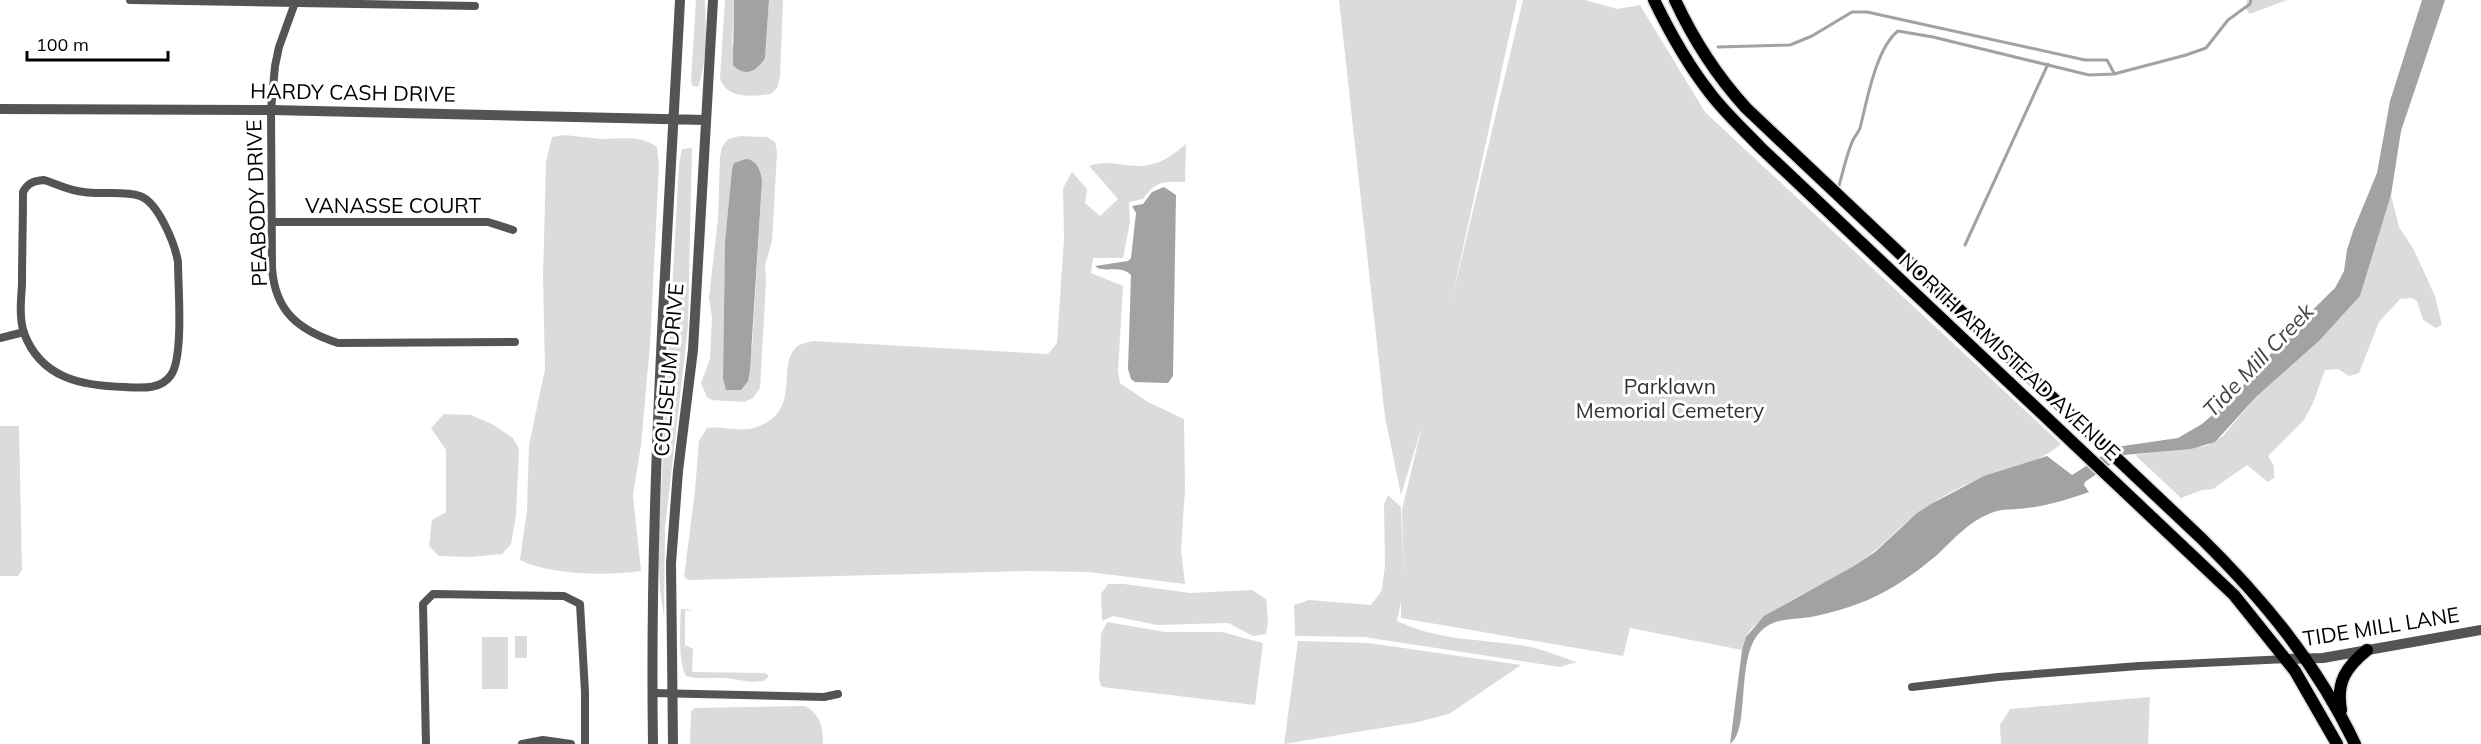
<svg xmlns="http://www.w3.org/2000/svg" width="2481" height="744" font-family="Mulish,sans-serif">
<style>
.green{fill:#dbdbdb;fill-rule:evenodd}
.water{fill:#a2a2a2}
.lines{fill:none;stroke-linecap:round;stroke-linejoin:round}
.stream{stroke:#a2a2a2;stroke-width:3}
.primary-casing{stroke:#dbdbdb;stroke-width:15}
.minor{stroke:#545454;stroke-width:8}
.tertiary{stroke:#545454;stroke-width:10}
.primary{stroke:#000;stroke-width:12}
.labels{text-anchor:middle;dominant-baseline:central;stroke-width:6;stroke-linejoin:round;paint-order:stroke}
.street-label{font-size:21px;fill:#000;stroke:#fff}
.park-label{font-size:21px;fill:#323232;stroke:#fff}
.water-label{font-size:22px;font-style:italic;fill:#434343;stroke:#fff}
</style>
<rect width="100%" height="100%" fill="#fff"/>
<!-- green -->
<path class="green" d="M696,0H705C706,28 708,60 698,87L693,86L691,82Z
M725,0H734L732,44L765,58L769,0H783L780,77L777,88L771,94C752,96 728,100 720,79Z
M1339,0H1517L1451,303L1523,0H1585L1618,9L1640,5L1705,112L2061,444C2032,469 1987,472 1953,491C1942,497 1929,505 1918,513C1896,529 1879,550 1856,565C1823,586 1783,600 1754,626C1747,632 1745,641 1742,650L1630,628L1623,656L1401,618V602L1397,621C1437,640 1476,639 1519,645C1538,647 1558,656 1577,662L1560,667L1364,637L1295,636L1294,605L1309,600L1371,605L1382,590L1385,565L1384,504L1388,495L1401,507L1404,577L1402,510L1422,426L1401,495L1385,417Z
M2247,0H2287L2250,14L2246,9Z
M564,135C577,136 590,138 602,139C622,139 640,135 657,147L659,166L650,345L641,445L633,495L641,571C608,576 550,575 520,560L527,510L529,445L545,369L543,277L546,162L552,137Z
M740,136L767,137L775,142L777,152L772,241L765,265L766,283L760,388L753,398L744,402L712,400L707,397L701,383L710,359L712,317L709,298L718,219L720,158L722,147L728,139ZM732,169L762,181L752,348L723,378L725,242Z
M1186,144L1185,182C1163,181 1156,181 1143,199L1129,202L1130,222L1123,258H1093L1091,273L1123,286L1118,371L1120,383L1148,402L1184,419L1185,489L1181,550L1185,584L1089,572L1026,571L689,580L684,577L695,491L699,441L707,428C722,426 740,432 754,428C806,412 773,363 799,345C803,343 809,342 813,341L1048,354L1057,343L1064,239L1063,188L1072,172L1087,189L1085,203L1100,216L1118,199L1089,166C1109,158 1129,169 1149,165C1164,162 1175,153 1186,144Z
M692,148L688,326L665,528L664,616L660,591L658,545L679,165L682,149Z
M2391,195L2399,227L2414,250L2435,296L2442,325L2436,328L2423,320L2417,301L2412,298L2400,299L2379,322L2359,373L2349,376L2338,369L2325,370L2313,403L2304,420L2268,456L2274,466V478L2268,482L2247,465L2213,489L2202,490L2181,498L2135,455L2206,446L2223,436L2256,397L2319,341L2360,296Z
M444,414L471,415L492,424L513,438L519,449L516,515L511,544L502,554L471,557L439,556L429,546L432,520L446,512V450L431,428Z
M0,426H19L22,570L18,576H0Z
M1108,584H1124L1190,593L1252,590L1266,599L1268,621L1266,634L1253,636L1228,623L1157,625L1113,616L1102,621L1101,594Z
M681,609L693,610L685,611V645L693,649L692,669L693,672L765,673L769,676L764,681L752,682L726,678H696L686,676C678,664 680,624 681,609Z
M1107,622L1165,632H1222L1263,643L1255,705L1102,687L1099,680L1101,634Z
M515,636H527V658H515Z
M482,637H508V689H482Z
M1298,641L1369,643L1521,665L1449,714L1418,722L1284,744Z
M2150,697L2148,744H2001L2000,725L2010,709Z
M805,706C821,715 823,727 823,744H690L691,711L695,708Z"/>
<!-- water -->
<path class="water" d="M734,0H769L765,58C757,71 745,78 733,65Z
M2422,0H2445L2401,131L2391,195L2360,296L2319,341L2256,397L2215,442L2191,449L2124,455L2085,482L2084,485L2089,492C2069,499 2047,506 2027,508C2015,510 2002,508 1991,513C1968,522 1954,539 1937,555C1917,572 1893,589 1868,600C1851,607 1830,613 1811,617C1792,620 1775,617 1760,632C1735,658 1751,730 1730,744L1742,650L1746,637L1764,616L1854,566L1875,552L1917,513L1931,504L1984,476L2047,456L2072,475L2116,447L2178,438L2202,424L2233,397L2288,334L2335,288L2344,271L2347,250L2353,231L2377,173L2390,101Z
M746,159C757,160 761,171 762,181L750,370L748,381L741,390H726L723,378L725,242L732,169L734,163Z
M1164,187L1176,195L1173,376L1168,383L1135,382L1131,379L1128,369L1131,275C1120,264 1103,274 1095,266L1128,261L1131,258L1136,213L1132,206L1143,204L1152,192Z"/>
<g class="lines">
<!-- stream -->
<path class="stream" d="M1718,47L1790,45L1812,36L1852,12H1867L2085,60H2107L2114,73
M1838,189C1843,173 1846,155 1853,140C1855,136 1858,133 1860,128C1867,101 1876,48 1898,31L1933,37L2089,75L2114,74L2186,55L2206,48L2228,20L2250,4L2251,0
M1965,245L2048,64"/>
<!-- primary casing -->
<g class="primary-casing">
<path id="primary" d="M1654,0C1670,33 1687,64 1710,93C1725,113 1744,130 1761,148L2234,595L2295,671L2337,744
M1675,0C1694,41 1716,75 1746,108L2201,538C2263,599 2317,664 2355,744
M2341,710C2336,682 2346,667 2367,650"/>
</g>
<!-- minor -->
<path class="minor" d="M130,0L475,6
M296,0L279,47L275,66L271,110L272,268C275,311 298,330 338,343L515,342
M44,180C57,184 70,191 84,192C101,195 123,190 140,196C158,202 175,244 178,262C178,286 184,357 171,375C161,390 142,388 125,387C83,386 41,379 24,333C19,318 21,300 22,284C22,253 23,223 23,192C28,183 33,181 44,180Z
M271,222H488L513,230
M0,338L24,332
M1912,687L1998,677L2139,666L2287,659
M653,693L824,697L838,694
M426,744L423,604L433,594L564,596L580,604L585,692V744
M522,744L543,740L571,744"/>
<!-- tertiary -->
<path class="tertiary" d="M0,109L271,110L706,120
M2287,659L2323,658L2481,630
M653,744C649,495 667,248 680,0
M673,744L671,563L678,471L693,350L713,0"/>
<!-- primary -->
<use href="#primary" class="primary"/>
</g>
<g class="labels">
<!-- street labels -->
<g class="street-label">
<text transform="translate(353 92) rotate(1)">HARDY CASH DRIVE</text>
<text transform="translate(256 203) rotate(-92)">PEABODY DRIVE</text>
<text x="393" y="205">VANASSE COURT</text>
<text transform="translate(2010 356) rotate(43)">NORTH ARMISTEAD AVENUE</text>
<text transform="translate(668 370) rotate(-85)">COLISEUM DRIVE</text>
<text transform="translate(2381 626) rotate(-9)">TIDE MILL LANE</text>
</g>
<!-- park labels -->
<g class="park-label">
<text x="1670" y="386">Parklawn<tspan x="1670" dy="24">Memorial Cemetery</tspan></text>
</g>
<!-- water labels -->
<g class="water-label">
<text transform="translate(2258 360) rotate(-46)">Tide Mill Creek</text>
</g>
</g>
<!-- scale -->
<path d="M27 51v9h141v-9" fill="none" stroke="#000000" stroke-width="3"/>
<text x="36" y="51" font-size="18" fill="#000000" stroke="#ffffff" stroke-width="4.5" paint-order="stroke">100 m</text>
</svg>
